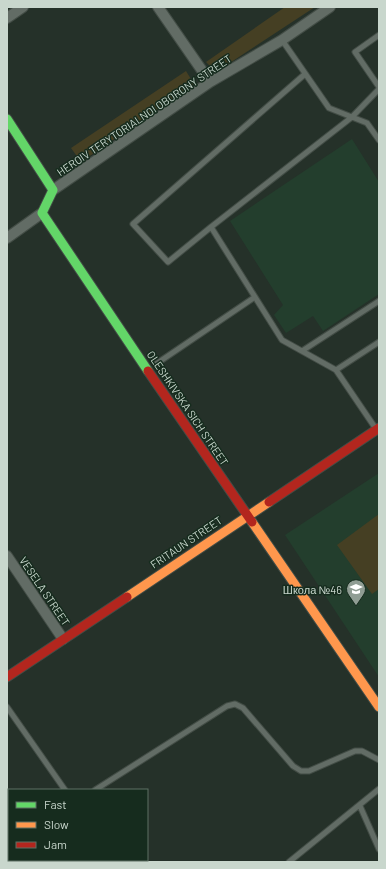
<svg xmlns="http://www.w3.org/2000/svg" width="386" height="869" font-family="Barlow,sans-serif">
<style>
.built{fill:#233e2d}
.green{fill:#453f23}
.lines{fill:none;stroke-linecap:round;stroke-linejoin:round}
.lane-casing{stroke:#434d46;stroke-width:7}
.street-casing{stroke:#434d46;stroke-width:12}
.fast-casing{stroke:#434d46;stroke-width:11}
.slow-casing{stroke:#434d46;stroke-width:11}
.jam-casing{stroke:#434d46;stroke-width:11}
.lane{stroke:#626c65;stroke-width:5}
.street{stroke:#626c65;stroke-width:10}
.fast{stroke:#63d668;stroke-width:9}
.slow{stroke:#ff974d;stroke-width:9}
.jam{stroke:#b3261e;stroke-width:9}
.labels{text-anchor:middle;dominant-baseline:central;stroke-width:3;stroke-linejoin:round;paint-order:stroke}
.street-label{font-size:11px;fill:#c9d7cd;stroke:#162c1e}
.poi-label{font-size:11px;fill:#c9d7cd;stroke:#162c1e;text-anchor:end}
</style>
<rect width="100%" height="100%" fill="#253129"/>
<!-- built -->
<path class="built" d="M352,139L379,182V294L323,331L313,316L286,333L274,315L283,305L230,221Z
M379,473V677L285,535Z"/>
<!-- green -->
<path class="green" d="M285,7H315L216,72L206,62Z
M186,71L194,84L81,162L71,148Z
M379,514V589L372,594L337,545Z"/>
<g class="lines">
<!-- lane casing -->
<g class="lane-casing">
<path id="lane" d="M379,35L355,52L379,87
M282,40L329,108L367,123L379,140
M305,74L133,224L168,262L211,227L282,340L336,370L376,429
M211,227L352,117L379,89
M302,351L379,301
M156,364L255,297
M336,370L379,342
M7,707L65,790
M95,790L227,706L235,704L243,708L293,766L301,771H309L355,751H362L379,760
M360,806L379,849
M7,817H9
M289,862L379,789"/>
</g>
<!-- street casing -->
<g class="street-casing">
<path id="street" d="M158,7L210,82
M7,18L23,7
M53,190L210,82L282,40L330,7
M7,238L42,213
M7,556L63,639"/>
</g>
<!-- fast casing -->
<g class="fast-casing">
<path id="fast" d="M7,119L53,190L42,213L148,371"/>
</g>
<!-- slow casing -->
<g class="slow-casing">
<path id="slow" d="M252,522L379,707
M127,597L269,502"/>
</g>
<!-- jam casing -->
<g class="jam-casing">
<path id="jam" d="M148,371L252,522
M269,502L379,428
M7,677L127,597"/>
</g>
<!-- lane -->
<use href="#lane" class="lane"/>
<!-- street -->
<use href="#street" class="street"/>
<!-- fast -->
<use href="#fast" class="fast"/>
<!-- slow -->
<use href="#slow" class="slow"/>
<!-- jam -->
<use href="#jam" class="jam"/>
</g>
<!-- icons -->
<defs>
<g id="school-pin" transform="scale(1)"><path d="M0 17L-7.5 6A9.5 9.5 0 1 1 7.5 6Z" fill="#909d94" stroke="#162c1e"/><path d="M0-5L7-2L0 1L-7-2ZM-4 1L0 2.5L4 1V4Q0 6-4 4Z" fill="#fff"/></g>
</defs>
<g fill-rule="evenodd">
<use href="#school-pin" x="356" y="589"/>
</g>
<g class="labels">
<!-- street labels -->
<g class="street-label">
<text transform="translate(144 115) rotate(-34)">HEROIV TERYTORIALNOI OBORONY STREET</text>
<text transform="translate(188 408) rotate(56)">OLESHKIVSKA SICH STREET</text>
<text transform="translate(186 542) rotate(-34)">FRITAUN STREET</text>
<text transform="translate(45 591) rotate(56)">VESELA STREET</text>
</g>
<!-- poi labels -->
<g class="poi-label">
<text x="342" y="589">Школа №46</text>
</g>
</g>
<!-- border -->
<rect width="386" height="869" fill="none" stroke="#c9d7cd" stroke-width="16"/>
<!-- legend -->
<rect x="8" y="789" width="140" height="72" fill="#162c1e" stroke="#5e7064"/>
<rect x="16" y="802" width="20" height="6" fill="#63d668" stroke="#5e7064"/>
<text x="44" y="809" font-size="12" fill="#c9d7cd">Fast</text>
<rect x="16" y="822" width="20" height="6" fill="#ff974d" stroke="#5e7064"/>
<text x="44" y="829" font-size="12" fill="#c9d7cd">Slow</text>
<rect x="16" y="842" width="20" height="6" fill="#b3261e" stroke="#5e7064"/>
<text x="44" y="849" font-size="12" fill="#c9d7cd">Jam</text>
</svg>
